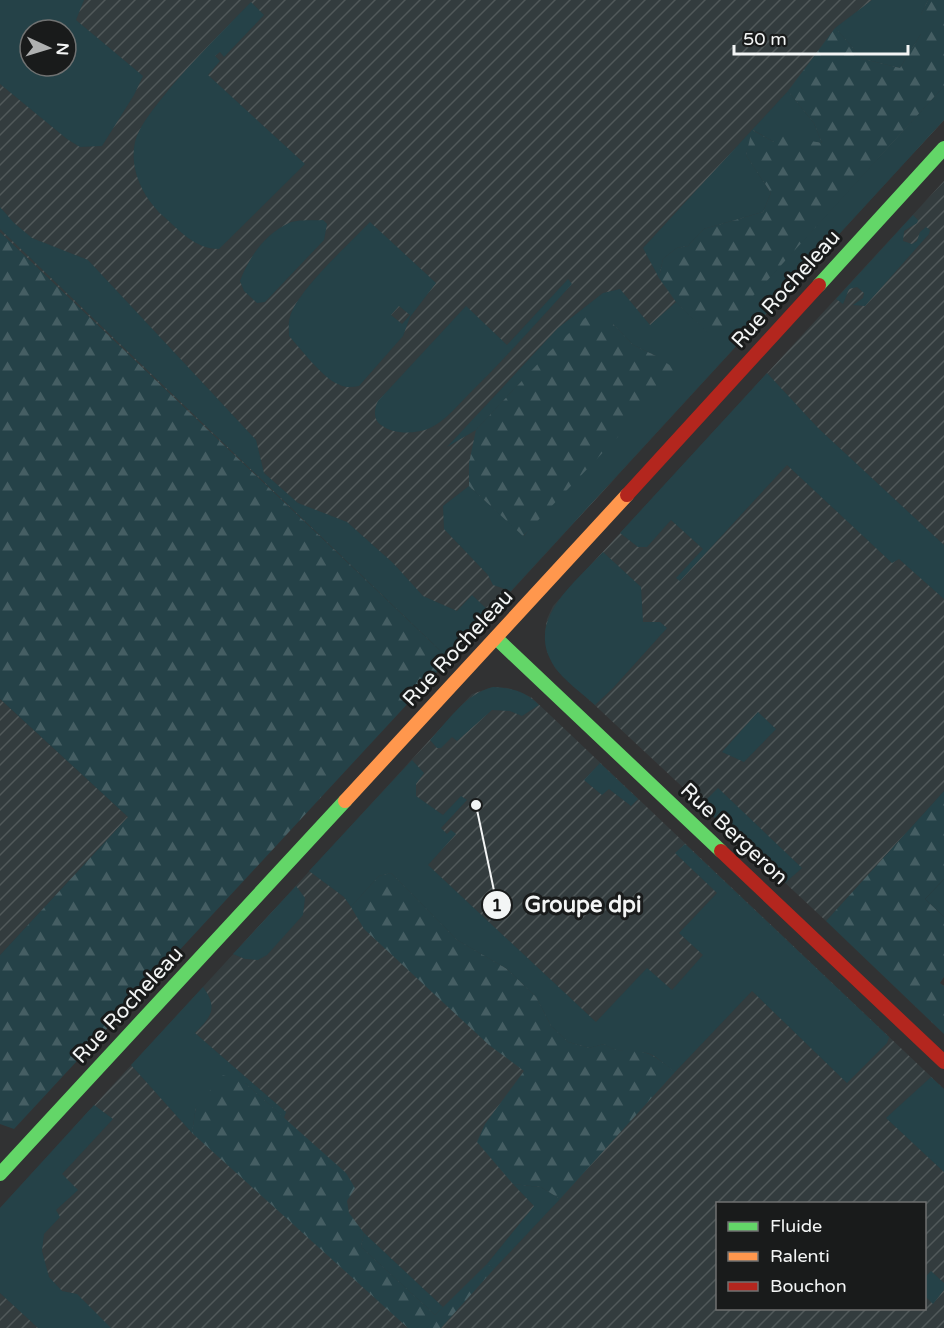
<svg xmlns="http://www.w3.org/2000/svg" width="944" height="1328" font-family="'Varela Round',sans-serif">
<style>
.industrial{fill:url(#industrial-furrows);fill-rule:evenodd}
.grass{fill:#254248;fill-rule:evenodd}
.forest{fill:url(#forest-firs)}
.lines{fill:none;stroke-linecap:round;stroke-linejoin:round}
.fast{stroke:#63d668;stroke-width:14}
.slow{stroke:#ff974d;stroke-width:14}
.jam{stroke:#b3261e;stroke-width:14}
.labels{text-anchor:middle;dominant-baseline:central;stroke-width:6;stroke-linejoin:round;paint-order:stroke}
.street-label{font-size:21px;fill:#f3f5f5;stroke:#191b1b}
.leader{fill:none;stroke:#f3f5f5;stroke-width:2}
.callout-dot{fill:#f3f5f5;stroke:#191b1b;stroke-width:2}
.mark-label{font-size:18px;text-anchor:middle;font-weight:bold;fill:#111}
.callout-label{font-size:22px;text-anchor:middle;font-weight:bold;fill:#f3f5f5;stroke:#191b1b;stroke-width:6;stroke-linejoin:round;paint-order:stroke}
</style>
<defs>
<pattern id="industrial-furrows" width="10" height="10" patternUnits="userSpaceOnUse" patternTransform="scale(1.5)"><rect width="10" height="10" fill="#333c3e"/><path d="M-1 1l2-2M0 10L10 0M9 11l2-2" fill="none" stroke="#51595a"/></pattern>
<pattern id="forest-firs" width="22" height="20" patternUnits="userSpaceOnUse" patternTransform="scale(1.5)"><rect width="22" height="20" fill="#254248"/><path d="M5 1l3.5 6h-7zM16 11l3.5 6h-7z" fill="#455e63"/></pattern>
</defs>
<rect width="100%" height="100%" fill="#313233"/>
<!-- industrial -->
<path class="industrial" d="M0,0H944V120L449,659L0,232ZM30,30H66V66H30Z
M944,181V791L826,921L555,668L547,651L545,632L547,619L553,606Z
M493,687L508,688L531,697L944,1089V1328H0V1208L472,694ZM718,1204H924V1308H718Z
M0,699L128,817L0,955Z"/>
<!-- grass -->
<path class="grass" d="M0,0H84L76,20L143,76L134,95L102,146L80,147L67,139L0,84ZM30,30H66V66H30Z
M872,0H928L921,15V34L900,68L863,59L835,28Z
M251,2L264,15L224,57L220,52L215,56L220,61L208,75L305,164L219,249C195,249 180,231 162,215C143,197 129,169 135,142C139,127 149,115 158,103C186,67 219,35 251,2Z
M944,86V120L511,591L493,585L488,575L444,529L443,506L469,486L524,536L656,356L633,345L613,324L521,382L476,430L447,447L558,328L603,293L620,289L650,325L676,302L714,338Z
M788,91L814,123L822,143L803,141L774,142L753,130L746,155L771,193L763,212L704,229L688,246L677,248L663,259L659,278L643,248Z
M0,207L14,223L32,238L88,260L256,440L264,473L298,503L347,522L393,563L423,596L457,611L472,595L491,613L449,659L0,229Z
M913,215L918,220L917,223L904,231L903,241L912,244L917,241L920,232L926,227L930,230L929,234L865,306L853,305L863,298L864,293L857,287L849,289L843,304L836,299Z
M323,220L327,224L324,240L265,302L257,303L244,291L240,281C249,257 265,234 289,223C298,219 313,221 323,220Z
M370,222L436,283L410,317L403,336L359,386C353,387 346,388 340,385C323,379 302,350 289,336C289,330 288,323 290,317C296,292 350,243 370,222ZM399,306L410,315L402,324L391,315Z
M568,279L572,284C538,321 504,360 468,395C457,406 445,421 430,428C416,434 394,435 381,425C373,419 374,409 378,401L466,306L507,345Z
M767,373L818,428L944,545V599L899,559L892,563L787,465L680,581L676,578L703,549L671,520L647,547H638L620,533Z
M603,552L641,587L643,622H660L667,628L613,688L595,705C583,694 563,680 554,666C524,620 575,583 603,552Z
M493,687C512,688 525,691 539,705L522,716L510,711L492,710L457,741L452,737L441,748H437L430,740C449,720 465,694 493,687Z
M758,712L776,729L744,762L722,752Z
M412,760L424,773L416,784V796L443,815L461,796L467,800L441,828L447,834L451,830L456,834L428,865L596,1022L647,968L672,990L703,955L679,933L717,893L675,853L685,844L889,1037L887,1043L847,1083L752,991L675,1072C667,1067 656,1055 647,1053C631,1050 618,1054 604,1044L590,1048L568,1042L551,1026L536,997L507,969L457,940L391,873L379,876L351,907L344,897L309,871Z
M600,763L638,799L631,806L609,789L602,795L584,780Z
M718,788L802,868L785,883L701,805Z
M944,879V917L925,899Z
M296,886L305,898L303,915L267,955L258,960L245,959L233,954Z
M203,987C218,1008 212,1016 195,1033L286,1112L284,1118L245,1083L196,1107L192,1133L131,1065Z
M931,1077L944,1089V1172L886,1118Z
M94,1105L113,1119L62,1174L78,1190L56,1210L60,1217L44,1234L42,1251L49,1277L62,1291L77,1294L111,1328H38L0,1293V1208Z
M513,1184L541,1187L560,1199L494,1269L487,1264L534,1206Z
M364,1233L443,1307L435,1315L361,1247Z
M931,1271L944,1283V1290L933,1304L925,1296V1277Z"/>
<!-- forest -->
<path class="forest" d="M928,0H944V86L714,339L676,302L659,278L663,259L677,248L688,246L704,229L763,212L771,193L746,155L752,130L774,142L783,136L822,143L814,123L788,91L835,28L863,59L900,68L921,34V15Z
M0,232L449,659L14,1129L0,1124V955L128,817L0,699Z
M586,317L613,324L633,345L656,356L680,372L523,536L469,486V463L476,430L547,354Z
M944,791V879L925,899L944,917V977L940,983L944,986V1034L826,921Z
M391,873L457,940L507,969L536,997L551,1026L568,1042L590,1048L604,1044C620,1055 629,1048 646,1053C656,1056 667,1066 675,1072L560,1199L541,1187L513,1184L477,1142L485,1124L524,1071L489,1045L364,929L351,907L379,876Z
M223,1075L245,1083L346,1173L355,1188L347,1201L349,1213L364,1233L361,1247L435,1315L487,1264L494,1269L441,1328H408L192,1133L196,1107Z"/>
<g class="lines">
<!-- fast -->
<path class="fast" d="M819,285L944,148
M496,638L721,851
M0,1174L345,801"/>
<!-- slow -->
<path class="slow" d="M345,801L627,495"/>
<!-- jam -->
<path class="jam" d="M627,495L819,285
M721,851L944,1062"/>
</g>
<g class="labels">
<!-- street labels -->
<g class="street-label">
<text transform="translate(786 289) rotate(-48)">Rue Rocheleau</text>
<text transform="translate(458 648) rotate(-47)">Rue Rocheleau</text>
<text transform="translate(734 834) rotate(43)">Rue Bergeron</text>
<text transform="translate(128 1005) rotate(-47)">Rue Rocheleau</text>
</g>
</g>
<!-- callouts -->
<path class="leader" d="M476 805L497 905"/>
<g class="callout-dot">
<circle cx="476" cy="805" r="6"/>
<circle cx="497" cy="905" r="15"/>
</g>
<g class="mark-label">
<text x="497" y="911">1</text>
</g>
<g class="callout-label">
<text x="583" y="912">Groupe dpi</text>
</g>
<!-- legend -->
<rect x="716" y="1202" width="210" height="108" fill="#191b1b" stroke="#707272" stroke-width="1.5"/>
<rect x="728" y="1222" width="30" height="9" fill="#63d668" stroke="#707272" stroke-width="1.5"/>
<text x="770" y="1232" font-size="18" fill="#f3f5f5">Fluide</text>
<rect x="728" y="1252" width="30" height="9" fill="#ff974d" stroke="#707272" stroke-width="1.5"/>
<text x="770" y="1262" font-size="18" fill="#f3f5f5">Ralenti</text>
<rect x="728" y="1282" width="30" height="9" fill="#b3261e" stroke="#707272" stroke-width="1.5"/>
<text x="770" y="1292" font-size="18" fill="#f3f5f5">Bouchon</text>
<!-- north arrow -->
<g transform="translate(48 48) rotate(94)"><circle r="28" fill="#191b1b" stroke="#707272" stroke-width="1.5"/>
<path d="M0-4.5L10 22L0 15L-10 22Z" fill="#afb1b1"/>
<text y="-9" font-size="16" font-weight="bold" text-anchor="middle" fill="#f3f5f5">N</text>
</g>
<!-- scale -->
<path d="M734 45v9h174v-9" fill="none" stroke="#f3f5f5" stroke-width="3"/>
<text x="743" y="45" font-size="18" fill="#f3f5f5" stroke="#191b1b" stroke-width="4.5" paint-order="stroke">50 m</text>
</svg>
